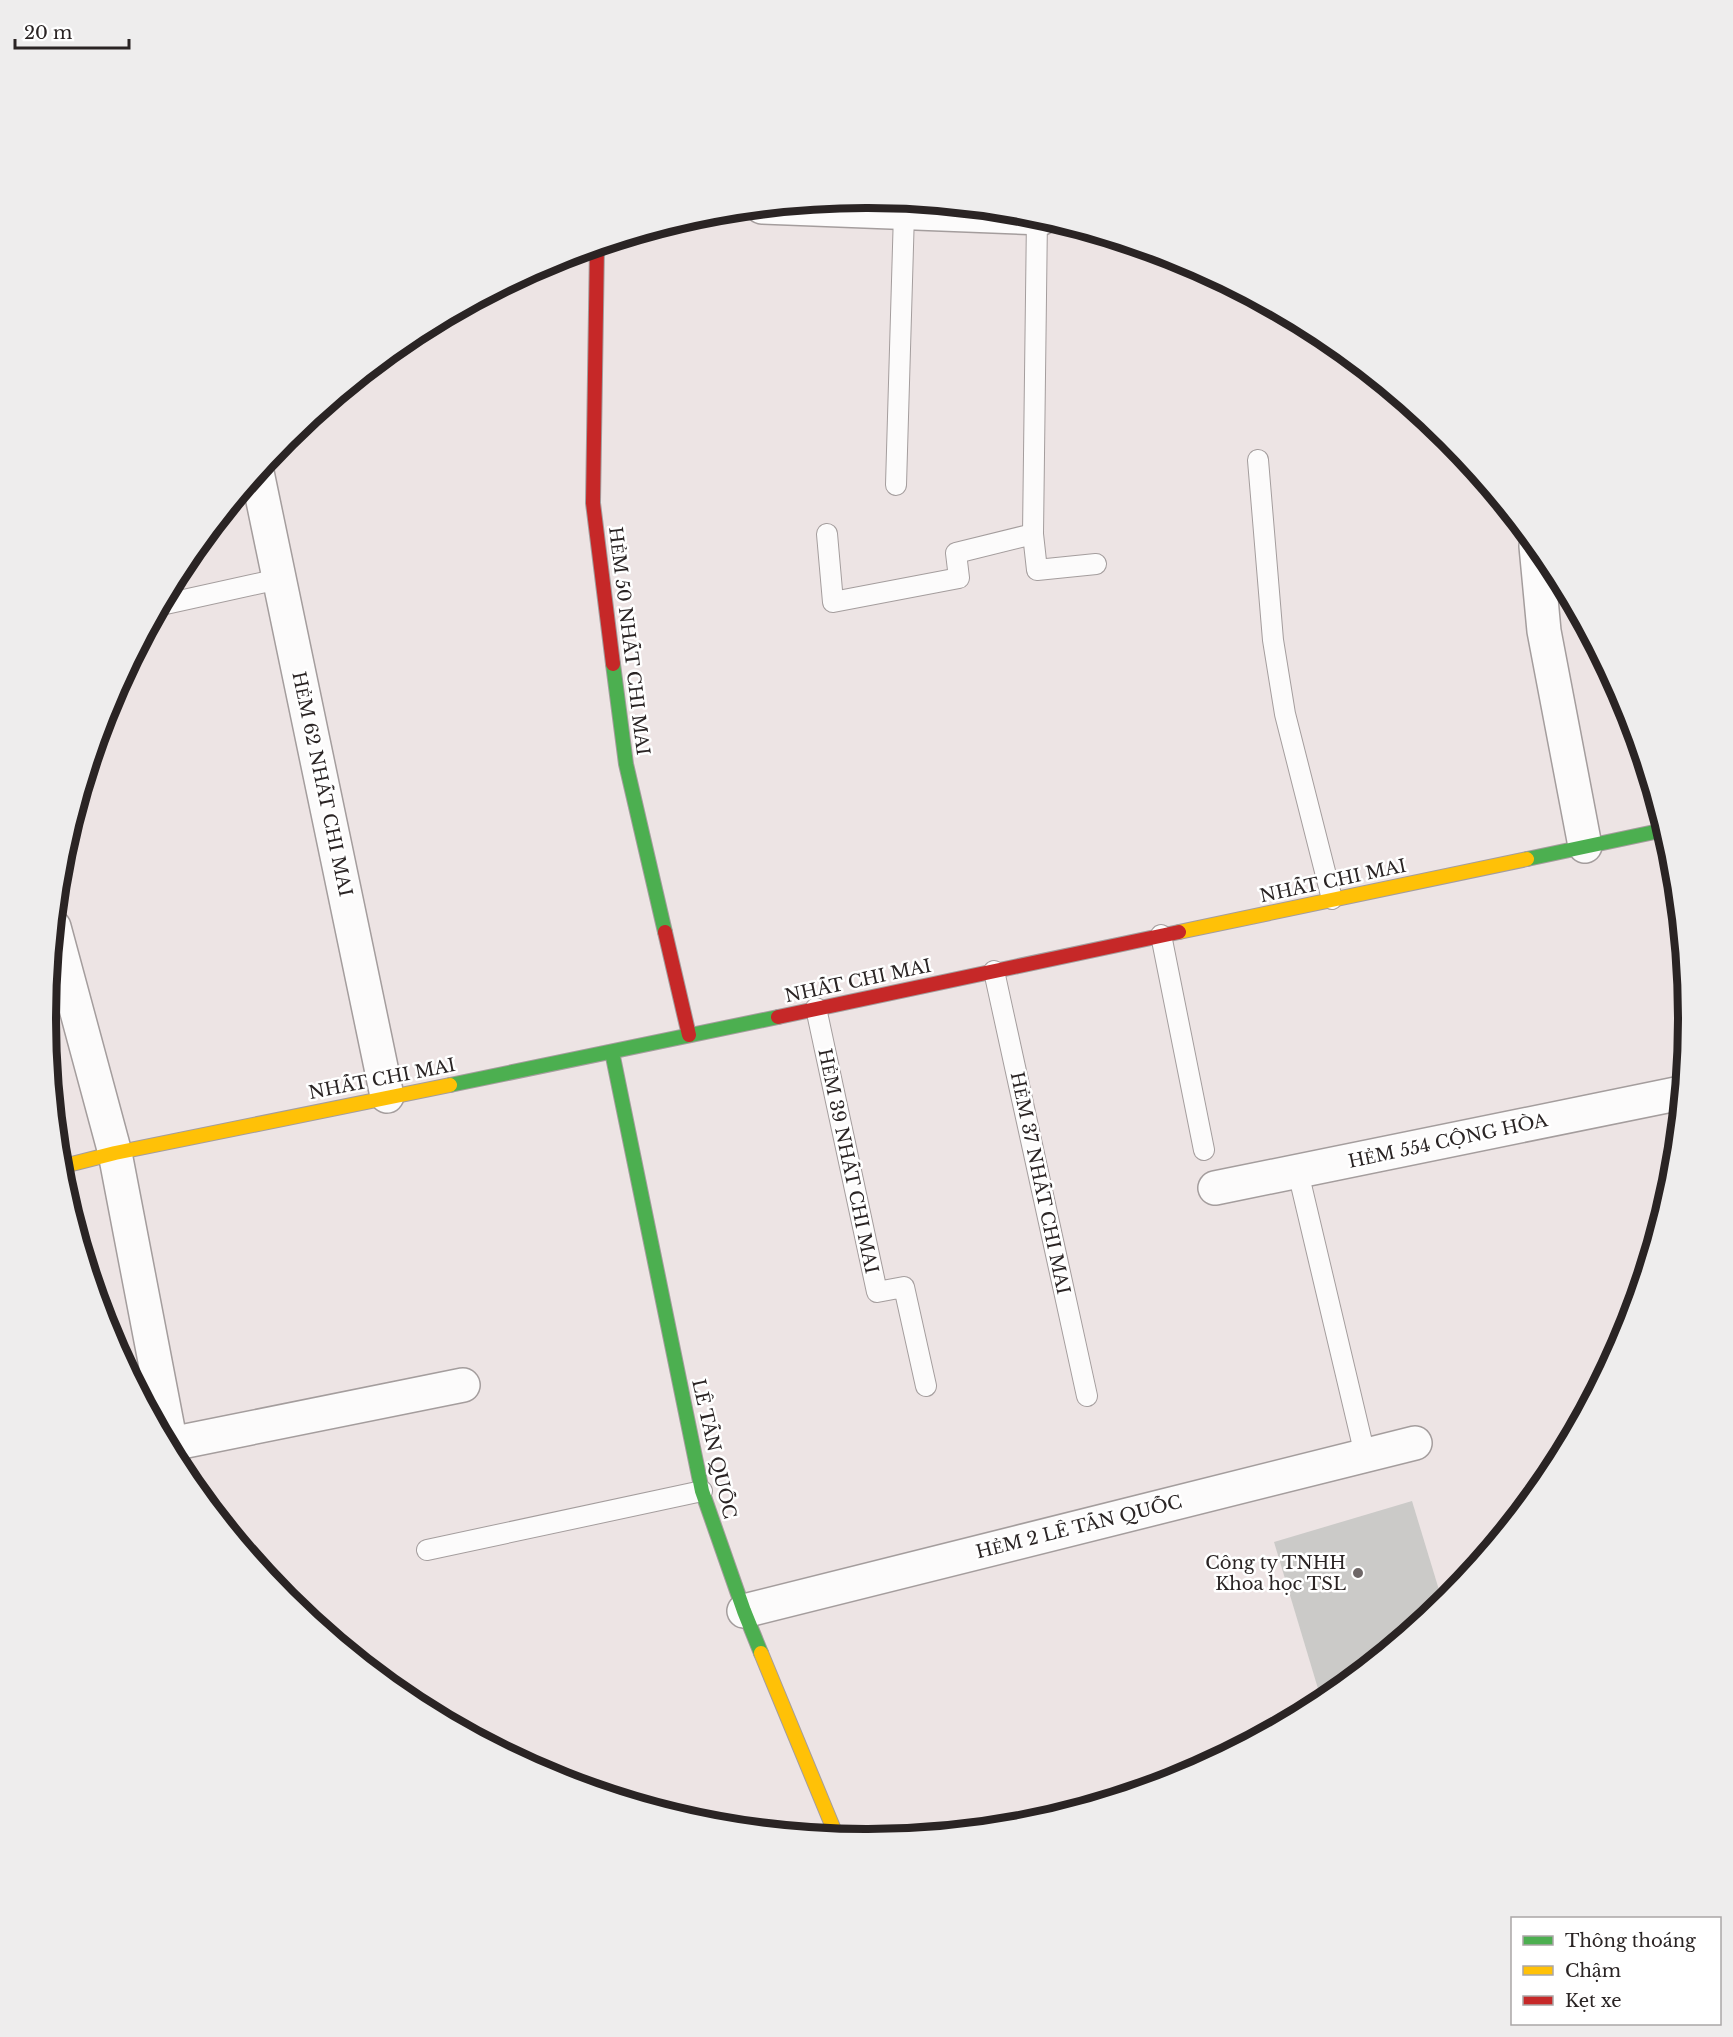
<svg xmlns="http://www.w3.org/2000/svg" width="1733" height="2037" font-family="'Libre Baskerville',serif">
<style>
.building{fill:#cbcac8}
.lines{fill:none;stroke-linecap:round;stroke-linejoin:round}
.lane-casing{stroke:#a49d9d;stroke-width:22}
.street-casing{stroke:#a49d9d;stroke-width:36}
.fast-casing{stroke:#a49d9d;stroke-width:16}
.slow-casing{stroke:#a49d9d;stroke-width:16}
.jam-casing{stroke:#a49d9d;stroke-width:16}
.lane{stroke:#fcfbfb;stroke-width:20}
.street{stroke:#fcfbfb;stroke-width:33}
.fast{stroke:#4caf50;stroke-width:14}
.slow{stroke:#ffc107;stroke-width:14}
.jam{stroke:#c62828;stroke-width:14}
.poi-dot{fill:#6e6767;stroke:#fff;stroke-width:2}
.labels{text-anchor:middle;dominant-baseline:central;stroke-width:5;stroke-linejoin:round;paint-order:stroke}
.street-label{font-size:18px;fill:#2a2424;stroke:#fff}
.poi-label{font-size:18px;fill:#2a2424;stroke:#fff;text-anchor:end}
.rim{fill:none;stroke:#2a2424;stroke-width:8}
</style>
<rect width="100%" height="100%" fill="#ede4e4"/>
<!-- building -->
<path class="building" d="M1412,1501L1443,1603L1322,1702L1274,1542Z"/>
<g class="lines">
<!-- lane casing -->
<g class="lane-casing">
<path id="lane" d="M1258,460L1273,640L1285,714L1332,899
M896,485L904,213
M827,534L833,602L959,578L956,553L1033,534L1037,217
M1033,534L1037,570L1096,564
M161,605L279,579
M1161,935L1204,1150
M994,971L1087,1396
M816,1008L877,1292L904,1287L926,1386
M1298,1172L1365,1455
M427,1550L702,1491"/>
</g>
<!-- street casing -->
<g class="street-casing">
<path id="street" d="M762,207L1042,218
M257,472L387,1096
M1536,546L1544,631L1585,846
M54,927L115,1153L173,1455
M1215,1188L1681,1093
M171,1444L463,1385
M744,1611L1415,1443"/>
</g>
<!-- fast casing -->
<g class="fast-casing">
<path id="fast" d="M613,664L626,764L665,932
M1527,859L1664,830
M612,1052L702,1491L744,1611L761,1653
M450,1085L778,1017"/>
</g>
<!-- slow casing -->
<g class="slow-casing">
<path id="slow" d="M1179,932L1527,859
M60,1167L115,1153L450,1085
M761,1653L837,1837"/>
</g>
<!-- jam casing -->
<g class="jam-casing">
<path id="jam" d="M597,246L593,503L613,664
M665,932L689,1035
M778,1017L1179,932"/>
</g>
<!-- lane -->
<use href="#lane" class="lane"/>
<!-- street -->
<use href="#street" class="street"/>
<!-- fast -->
<use href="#fast" class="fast"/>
<!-- slow -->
<use href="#slow" class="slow"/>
<!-- jam -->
<use href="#jam" class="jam"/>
</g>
<!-- markers -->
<circle class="poi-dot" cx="1358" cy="1573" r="6"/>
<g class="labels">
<!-- street labels -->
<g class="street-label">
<text transform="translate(629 641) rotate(83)">HẺM 50 NHẤT CHI MAI</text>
<text transform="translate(322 784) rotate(78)">HẺM 62 NHẤT CHI MAI</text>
<text transform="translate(1333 881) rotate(-12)">NHẤT CHI MAI</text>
<text transform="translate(858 981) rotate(-12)">NHẤT CHI MAI</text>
<text transform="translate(382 1079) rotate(-11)">NHẤT CHI MAI</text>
<text transform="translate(1448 1141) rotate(-12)">HẺM 554 CỘNG HÒA</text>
<text transform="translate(848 1161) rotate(78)">HẺM 39 NHẤT CHI MAI</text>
<text transform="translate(1040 1183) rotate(78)">HẺM 37 NHẤT CHI MAI</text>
<text transform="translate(714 1449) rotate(77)">LÊ TẤN QUỐC</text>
<text transform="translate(1079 1527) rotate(-14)">HẺM 2 LÊ TẤN QUỐC</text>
</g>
<!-- poi labels -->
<g class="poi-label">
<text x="1346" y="1563">Công ty TNHH<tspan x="1346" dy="21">Khoa học TSL</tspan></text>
</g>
</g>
<!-- crop -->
<path d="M0 0H1733V2037H0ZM866 208H868A810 810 0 0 1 1678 1018V1019A810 810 0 0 1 868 1829H866A810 810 0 0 1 56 1019V1018A810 810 0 0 1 866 208Z" fill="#eeeded" fill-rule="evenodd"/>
<path class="rim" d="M866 208H868A810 810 0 0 1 1678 1018V1019A810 810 0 0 1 868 1829H866A810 810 0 0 1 56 1019V1018A810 810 0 0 1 866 208Z"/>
<!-- legend -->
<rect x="1511" y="1917" width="210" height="108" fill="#ffffff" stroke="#aaa7a7" stroke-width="1.5"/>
<rect x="1523" y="1936" width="30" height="9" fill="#4caf50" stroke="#aaa7a7" stroke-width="1.5"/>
<text x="1565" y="1947" font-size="18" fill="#2a2424">Thông thoáng</text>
<rect x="1523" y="1966" width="30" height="9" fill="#ffc107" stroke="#aaa7a7" stroke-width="1.5"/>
<text x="1565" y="1977" font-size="18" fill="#2a2424">Chậm</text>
<rect x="1523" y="1996" width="30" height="9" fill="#c62828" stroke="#aaa7a7" stroke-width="1.5"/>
<text x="1565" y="2007" font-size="18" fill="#2a2424">Kẹt xe</text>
<!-- scale -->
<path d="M15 39v9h114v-9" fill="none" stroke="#2a2424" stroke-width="3"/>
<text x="24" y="39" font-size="18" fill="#2a2424" stroke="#ffffff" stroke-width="4.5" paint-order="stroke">20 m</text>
</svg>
